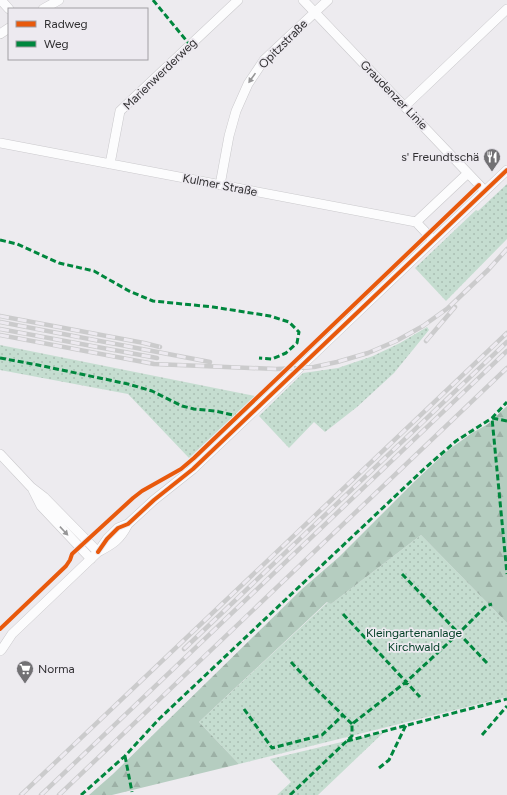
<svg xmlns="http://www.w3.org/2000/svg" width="507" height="795" font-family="Figtree,sans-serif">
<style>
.grass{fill:url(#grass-dots)}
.forest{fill:url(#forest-firs)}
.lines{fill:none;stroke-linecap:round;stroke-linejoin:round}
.minor-casing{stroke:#cac9cc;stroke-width:10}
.minor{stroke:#fcfcfd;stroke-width:9}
.rail-casing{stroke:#cbcbcc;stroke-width:4.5}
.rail{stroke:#edeaf0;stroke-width:3;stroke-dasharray:9;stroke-linecap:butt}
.quiet{stroke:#00873e;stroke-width:3;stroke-dasharray:6 3;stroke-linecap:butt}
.cycleway-casing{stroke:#edeaf0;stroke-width:6}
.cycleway{stroke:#e8590c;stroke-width:4}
.oneway{fill:#969697}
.labels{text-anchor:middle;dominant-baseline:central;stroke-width:3.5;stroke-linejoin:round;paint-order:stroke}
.street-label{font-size:12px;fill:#302f31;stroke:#edeaf0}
.poi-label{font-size:12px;fill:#302f31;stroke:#edeaf0;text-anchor:end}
.park-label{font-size:12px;fill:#003c24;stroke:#edeaf0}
</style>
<defs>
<pattern id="grass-dots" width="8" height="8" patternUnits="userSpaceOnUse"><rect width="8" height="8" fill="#c5ddd0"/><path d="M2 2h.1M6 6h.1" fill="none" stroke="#aabeb3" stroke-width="1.8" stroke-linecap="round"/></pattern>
<pattern id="forest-firs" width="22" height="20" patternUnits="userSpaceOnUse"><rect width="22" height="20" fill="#b5cdc0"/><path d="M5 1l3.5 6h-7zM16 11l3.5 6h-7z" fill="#9cb0a5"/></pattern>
</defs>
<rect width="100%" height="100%" fill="#edebef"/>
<!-- grass -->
<path class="grass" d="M507,184V239L446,301L415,268L476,210L478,211Z
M427,327L429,330L394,373L357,407L325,432L314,422L289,448L259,416L303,373L338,368L373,356L400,343Z
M0,345L255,396L189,458L128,394L0,370Z
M421,535L507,623V697L239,764L199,722L328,602L331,604Z
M384,732L318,795H277L291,782L270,759Z"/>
<!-- forest -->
<path class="forest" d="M507,406V623L421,535L331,604L327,602L199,722L239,764L112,795H89L113,774L302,589L339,557L415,481L447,451L472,433L488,424Z"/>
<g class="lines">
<!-- minor casing -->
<g class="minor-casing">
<path id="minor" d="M1,0L9,9
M303,0L485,191
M43,9L59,0
M0,34L9,28
M405,106L507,9
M0,143L416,222L433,240
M110,164L120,111L238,0
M220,185L229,136L236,111L248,84L264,60L328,0
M416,222L468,173
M0,454L31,487L44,497L98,552
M33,490L41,506L91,559
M98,552L107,539L118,528L128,524L154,500L193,469L507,170
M0,651L2,649L12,634L98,552C113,544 120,540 128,524"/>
</g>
<!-- minor -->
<use href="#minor" class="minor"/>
<!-- rail casing -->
<g class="rail-casing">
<path id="rail" d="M0,316L144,343L160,347
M0,322L210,362
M0,329L157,358
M0,335L154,364L276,369L299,368L314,367L337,362L368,353L396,341L423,326L448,308L488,270L507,249
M426,341L455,307
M184,649L507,342
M21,795L507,333
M41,795L507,351
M59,795L507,368"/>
</g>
<!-- rail -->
<use href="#rail" class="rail"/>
<!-- quiet -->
<path class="quiet" d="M153,0L190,45
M0,240L17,244L59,263L94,271L129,291L153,301L213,307L270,316L289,322L299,332L297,343L286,353L272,359L259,358
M0,358L38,365L128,384L152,391L182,406L194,409L215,411L238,416
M507,421L492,418L507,574
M402,574L488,664
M343,614L420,697
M291,662L314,687L352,724
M244,709L272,748L322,735L343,715
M482,735L507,706
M347,741L507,699
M125,756L132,792
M379,768L389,760L406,725
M81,795L125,756L159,719L424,469L456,441L492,418L507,402
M290,795L352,736V724L406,682L459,633L486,606L492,604"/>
<!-- cycleway casing -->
<g class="cycleway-casing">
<path id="cycleway" d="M98,552L107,539L118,528L128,524L154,500L193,469L507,170
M0,629L66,566L70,560L72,554L133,498L142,491L181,469L194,458L479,185"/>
</g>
<!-- cycleway -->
<use href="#cycleway" class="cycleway"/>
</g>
<!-- one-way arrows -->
<defs><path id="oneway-solid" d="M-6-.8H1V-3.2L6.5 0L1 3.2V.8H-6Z"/></defs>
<g class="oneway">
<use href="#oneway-solid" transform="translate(252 78) rotate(125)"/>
<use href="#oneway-solid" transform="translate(64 531) rotate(47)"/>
</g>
<!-- icons -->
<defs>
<g id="restaurant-pin" transform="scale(0.9)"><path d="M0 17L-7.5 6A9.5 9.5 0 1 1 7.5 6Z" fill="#727174" stroke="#edeaf0"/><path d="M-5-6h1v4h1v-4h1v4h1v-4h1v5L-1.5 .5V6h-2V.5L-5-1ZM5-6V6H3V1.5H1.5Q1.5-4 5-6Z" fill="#fff"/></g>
<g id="supermarket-pin" transform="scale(0.9)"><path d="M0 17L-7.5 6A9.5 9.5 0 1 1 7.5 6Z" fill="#727174" stroke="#edeaf0"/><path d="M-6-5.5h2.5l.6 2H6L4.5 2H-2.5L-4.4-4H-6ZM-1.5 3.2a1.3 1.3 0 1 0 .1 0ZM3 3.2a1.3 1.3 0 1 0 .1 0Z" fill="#fff"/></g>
</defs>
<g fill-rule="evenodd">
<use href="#restaurant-pin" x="492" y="157"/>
<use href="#supermarket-pin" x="25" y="669"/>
</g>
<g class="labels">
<!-- street labels -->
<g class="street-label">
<text transform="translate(283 44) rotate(-45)">Opitzstraße</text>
<text transform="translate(160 74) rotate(-44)">Marienwerderweg</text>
<text transform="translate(394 95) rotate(46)">Graudenzer Linie</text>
<text transform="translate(220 185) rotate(11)">Kulmer Straße</text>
</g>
<!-- poi labels -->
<g class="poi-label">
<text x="479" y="157">s' Freundtschä</text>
<text x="38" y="669" text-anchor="start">Norma</text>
</g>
<!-- park labels -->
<g class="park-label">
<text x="414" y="633">Kleingartenanlage<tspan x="414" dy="14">Kirchwald</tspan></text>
</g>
</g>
<!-- legend -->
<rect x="8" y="8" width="140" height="52" fill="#edeaf0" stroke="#a19fa4"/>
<rect x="16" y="21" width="20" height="6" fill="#e8590c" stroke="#a19fa4"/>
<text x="44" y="28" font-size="12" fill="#302f31">Radweg</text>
<rect x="16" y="41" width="20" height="6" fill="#00873e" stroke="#a19fa4"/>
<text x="44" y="48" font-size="12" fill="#302f31">Weg</text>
</svg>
